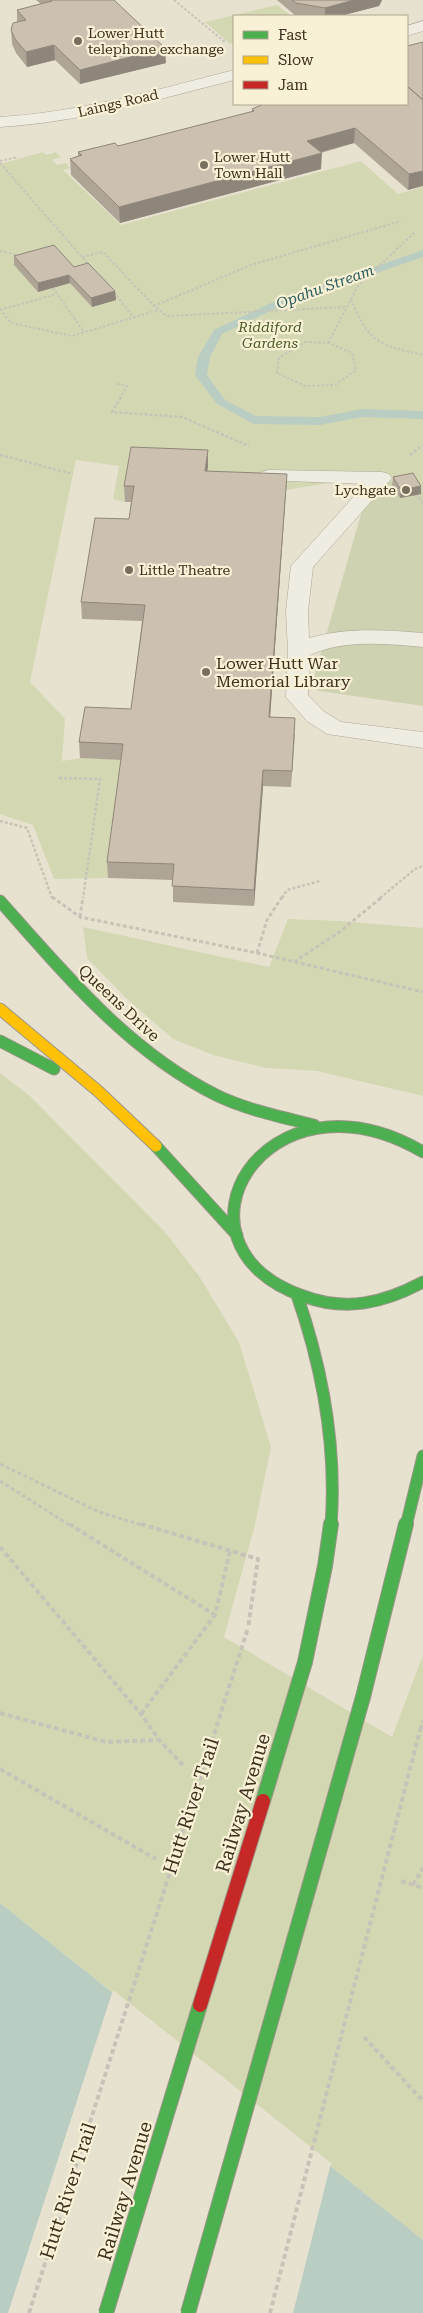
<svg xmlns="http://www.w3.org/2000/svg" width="423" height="2313" font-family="'Roboto Serif',serif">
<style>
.green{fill:#d4d8b2}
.cemetery{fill:#cfd2b1}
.water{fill:#bacdc3}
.pier{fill:#e7e2d0}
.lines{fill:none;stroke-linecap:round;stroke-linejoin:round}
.stream{fill:#bacdc3;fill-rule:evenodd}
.lane-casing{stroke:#ada798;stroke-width:1}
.street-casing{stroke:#ada798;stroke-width:1}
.fast-far1-casing{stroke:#9c9688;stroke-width:13}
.fast-casing{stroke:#9c9688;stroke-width:16}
.slow-casing{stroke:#9c9688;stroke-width:13}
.path-far3{stroke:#c8c3b8;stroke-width:2;stroke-dasharray:2.5 2;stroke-linecap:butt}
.path-far2{stroke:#c8c3b8;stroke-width:2.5;stroke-dasharray:3 2;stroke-linecap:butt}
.path-far1{stroke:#c8c3b8;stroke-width:3;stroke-dasharray:4 2.5;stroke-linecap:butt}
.path{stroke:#c8c3b8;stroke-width:4;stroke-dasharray:5 3;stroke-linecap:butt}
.lane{fill:#efece2;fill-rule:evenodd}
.street{fill:#efece2;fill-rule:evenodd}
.fast-far1{stroke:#4caf50;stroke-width:11}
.fast{stroke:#4caf50;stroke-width:14}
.slow{stroke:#ffc107;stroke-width:11}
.fast-bridge-casing{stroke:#9c9688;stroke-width:16;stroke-linecap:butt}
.jam-bridge-casing{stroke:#9c9688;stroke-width:16;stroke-linecap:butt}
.path-bridge{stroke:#c8c3b8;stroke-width:4;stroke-dasharray:5 3;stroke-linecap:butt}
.fast-bridge{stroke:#4caf50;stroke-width:14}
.jam-bridge{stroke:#c62828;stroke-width:14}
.wall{fill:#afa597}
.shaded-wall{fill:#8f867b}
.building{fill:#ccc0b0;stroke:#8f867b}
.poi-dot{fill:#786e5d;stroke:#f8f1d6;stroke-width:2}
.labels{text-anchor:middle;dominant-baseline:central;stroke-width:4.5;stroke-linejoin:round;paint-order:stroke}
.far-poi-label{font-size:14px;fill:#3d301f;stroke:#f8f1d6;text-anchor:start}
.far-street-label{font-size:14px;fill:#3d301f;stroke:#f8f1d6}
.far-park-label{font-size:14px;font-style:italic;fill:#485b24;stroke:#f8f1d6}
.far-water-label{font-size:15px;font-style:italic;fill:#2d5d5d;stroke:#f8f1d6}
.poi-label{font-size:16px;fill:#3d301f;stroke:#f8f1d6;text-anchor:start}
.street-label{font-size:16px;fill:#3d301f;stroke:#f8f1d6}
.near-street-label{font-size:19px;fill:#3d301f;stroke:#f8f1d6}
</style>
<rect width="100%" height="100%" fill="#e7e2d0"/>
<!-- green -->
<path class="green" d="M277,5L291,16H234V43L230,44L205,22Z
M43,152L46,155L56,152L61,157L52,160L57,165L66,163L70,168L63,170L121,225L361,161L398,194L423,187V490L372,476L286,490L205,487L131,463L125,502L113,499L119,466L76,460L30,682L65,719L62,761L80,758L124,760L108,878L54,879L33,825L0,814V164Z
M288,919L341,921L423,928V1096L317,1071L266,1068L213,1055L173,1039L126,998L87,958L83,927L269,967Z
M0,1073L30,1096L165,1232L199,1276L239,1342L271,1447L255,1525L224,1637L392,1737L423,1655V2240L0,1903Z"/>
<!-- cemetery -->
<path class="cemetery" d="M372,476L423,490V706L319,691L312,684Z"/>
<!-- water -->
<path class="water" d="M0,1903L423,2240V2313H0Z"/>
<!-- pier -->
<path class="pier" d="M113,1990L331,2163L293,2313H8Z"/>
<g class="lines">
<!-- stream -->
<path class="stream" d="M423,250V257L279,307L222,334L210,357L207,375L225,400L256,416L320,417L362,409L423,411V419L362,417L320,425L254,424L217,404L195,375L198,357L214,330L271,303Z"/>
<!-- lane casing -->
<g class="lane-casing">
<path id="lane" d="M268,470L382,472L389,474L392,478L313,567L308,611L309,638C348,627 384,630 423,633V647C385,644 346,639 310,655L308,695L323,711L341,722L423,732V748L327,734L307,721L286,697L288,651L286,611L291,566L365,484L261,480L258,476L261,472Z"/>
</g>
<!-- street casing -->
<g class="street-casing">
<path id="street" d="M423,21V31L407,36V26Z
M234,70V80C156,100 81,122 0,127V117C81,112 156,90 234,70Z"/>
</g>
<!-- fast-far1 casing -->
<g class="fast-far1-casing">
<path id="fast-far1" d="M0,901C64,973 128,1051 216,1095C247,1110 281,1117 314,1125
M0,1041L54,1069
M156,1146L237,1235
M423,1152C265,1060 156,1244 303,1296C346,1312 384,1303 423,1282
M297,1295C323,1370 337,1446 331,1526
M406,1526L423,1456"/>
</g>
<!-- fast casing -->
<g class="fast-casing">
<path id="fast" d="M305,1662L325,1566L331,1524
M363,1697L406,1524"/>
</g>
<!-- slow casing -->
<g class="slow-casing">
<path id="slow" d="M0,1009L98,1091L156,1146"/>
</g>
<!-- path-far3 -->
<path class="path-far3" d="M174,0L225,42
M0,161L18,157
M0,163L89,265
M0,251L21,256
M82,257L103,252L154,306L167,316L347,307
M53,288L84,332
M114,292L133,317
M351,299C368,343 380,345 423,355
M154,306L251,265L401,221
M0,309L11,323L72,336L158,310
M0,310L56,294
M305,342L329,343L352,353L356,370L335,385L305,386L277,373L279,358Z
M328,343L358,286L416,231
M117,384L127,386L120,398"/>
<!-- path-far2 -->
<path class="path-far2" d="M121,397L112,412L182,417L249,446
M0,455L73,474
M410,455L423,445
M415,494L423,503
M59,778L100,779L83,898
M0,821L27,828L52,898
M282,898L287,890L320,881
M380,898L415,869L423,866"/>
<!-- path-far1 -->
<path class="path-far1" d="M52,897L80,917L257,953L423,992
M80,917L83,897
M257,953L267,920L282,897
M294,962L338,933L382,897
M0,1464L99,1512L145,1526
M0,1481L71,1526"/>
<!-- path -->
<path class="path" d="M69,1524L215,1615
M141,1524L258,1559L248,1628
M0,1547L141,1714L159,1740L183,1765
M0,1713L106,1742L158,1740
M141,1714L215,1615L230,1551
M420,1730L423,1721
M0,1769L156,1859
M401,1881L423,1888
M413,1885L423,1868
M364,2037L423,2101"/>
<!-- lane -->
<use href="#lane" class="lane"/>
<!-- street -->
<use href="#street" class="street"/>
<!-- fast-far1 -->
<use href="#fast-far1" class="fast-far1"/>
<!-- fast -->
<use href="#fast" class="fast"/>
<!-- slow -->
<use href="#slow" class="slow"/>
<!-- fast-bridge casing -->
<g class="fast-bridge-casing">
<path id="fast-bridge" d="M263,1801L305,1662
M106,2313L200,2005
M188,2313L363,1697"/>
</g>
<!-- jam-bridge casing -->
<g class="jam-bridge-casing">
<path id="jam-bridge" d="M200,2005L263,1801"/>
</g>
<!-- path-bridge -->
<path class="path-bridge" d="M29,2313L248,1628
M270,2313L420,1730"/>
<!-- fast-bridge -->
<use href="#fast-bridge" class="fast-bridge"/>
<!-- jam-bridge -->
<use href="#jam-bridge" class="jam-bridge"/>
</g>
<!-- wall -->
<path class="wall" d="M36,0H114L166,63L80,84L55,60L27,67L16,53L12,44L11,30L17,22V10L41,4Z
M277,0H382L379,6L340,16H296Z
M423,42L408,190L354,143L321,153V169L120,223L71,175L70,159L78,156V152L118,146L252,112V109L407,104Z
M14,256L74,267L115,291L116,300L92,307L70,283L38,292L14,265Z
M208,466L207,471L286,490L270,717L295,734L291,787L263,786L254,906L173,902V880L108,878L107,862L121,760L80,758L79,742L131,709L142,621L82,619L81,602L129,519L131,502H125L124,486Z
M393,477L421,486V494L400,498L392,486Z"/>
<!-- shaded-wall -->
<path class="shaded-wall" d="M354,0H382L379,6L340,16H325V8Z
M54,45L55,60L27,67L26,52Z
M165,48L166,63L80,84V70Z
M355,128L354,143L306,156L307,141Z
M322,153L321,169L120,223L119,207Z
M423,171V186L408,190L409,174Z
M69,275L70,283L38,292V283Z
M115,291L116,300L92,307L91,298Z
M208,450V466L205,487V471Z
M287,474L286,490L269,733V717Z
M421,486V494L400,498L401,490Z
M263,770V786L254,906V890Z"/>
<!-- building -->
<path class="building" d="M51,0H114L165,48L80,70L54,45L26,52L15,39L11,30L13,23L26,20L17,10L52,1Z
M292,0H354L325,8L296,3Z
M423,42V100L407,86V46Z
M407,86L423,100V171L409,174L355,128L307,141L322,153L119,207L70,159L82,155L78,152L115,143L118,146L254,111L252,109L264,104H407Z
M54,245L74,267L88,263L115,291L91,298L69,275L38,283L14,256Z
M131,447L208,450L205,471L287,474L269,717L295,718L292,771L263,770L254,890L172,886L174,864L107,862L123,744L79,742L85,707L131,709L145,605L81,602L95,518L129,519L134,486H124Z
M413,473L421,486L401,490L393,477Z"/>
<!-- markers -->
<g class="poi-dot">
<circle cx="78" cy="41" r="5"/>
<circle cx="204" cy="165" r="5"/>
<circle cx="406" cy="490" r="5"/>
<circle cx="129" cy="570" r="5"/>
<circle cx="206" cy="672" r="5"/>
</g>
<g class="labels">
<!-- far-poi labels -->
<g class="far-poi-label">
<text x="88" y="33">Lower Hutt<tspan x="88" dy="16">telephone exchange</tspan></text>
<text x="214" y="157">Lower Hutt<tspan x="214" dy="16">Town Hall</tspan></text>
<text x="396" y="490" text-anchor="end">Lychgate</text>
<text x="139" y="570">Little Theatre</text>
</g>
<!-- far-street labels -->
<g class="far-street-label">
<text transform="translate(118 103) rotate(-13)">Laings Road</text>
</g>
<!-- far-park labels -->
<g class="far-park-label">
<text x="270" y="327">Riddiford<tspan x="270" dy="16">Gardens</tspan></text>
</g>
<!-- far-water labels -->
<g class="far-water-label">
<text transform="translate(325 287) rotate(-20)">Opahu Stream</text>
</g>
<!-- poi labels -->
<g class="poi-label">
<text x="216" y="663">Lower Hutt War<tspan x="216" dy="18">Memorial Library</tspan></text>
</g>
<!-- street labels -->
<g class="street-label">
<text transform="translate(119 1003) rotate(43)">Queens Drive</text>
</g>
<!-- near-street labels -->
<g class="near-street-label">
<text transform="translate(243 1803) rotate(-73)">Railway Avenue</text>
<text transform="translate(191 1806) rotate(-72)">Hutt River Trail</text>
<text transform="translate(68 2191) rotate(-72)">Hutt River Trail</text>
<text transform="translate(125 2191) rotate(-73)">Railway Avenue</text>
</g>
</g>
<!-- legend -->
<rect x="233" y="15" width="175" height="90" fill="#f8f1d6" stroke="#ada48d"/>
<rect x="243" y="31" width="25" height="8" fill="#4caf50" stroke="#ada48d"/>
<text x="278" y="40" font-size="15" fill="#3d301f">Fast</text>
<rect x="243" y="56" width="25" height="8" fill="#ffc107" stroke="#ada48d"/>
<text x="278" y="65" font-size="15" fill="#3d301f">Slow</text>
<rect x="243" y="81" width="25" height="8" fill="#c62828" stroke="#ada48d"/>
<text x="278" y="90" font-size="15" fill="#3d301f">Jam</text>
</svg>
